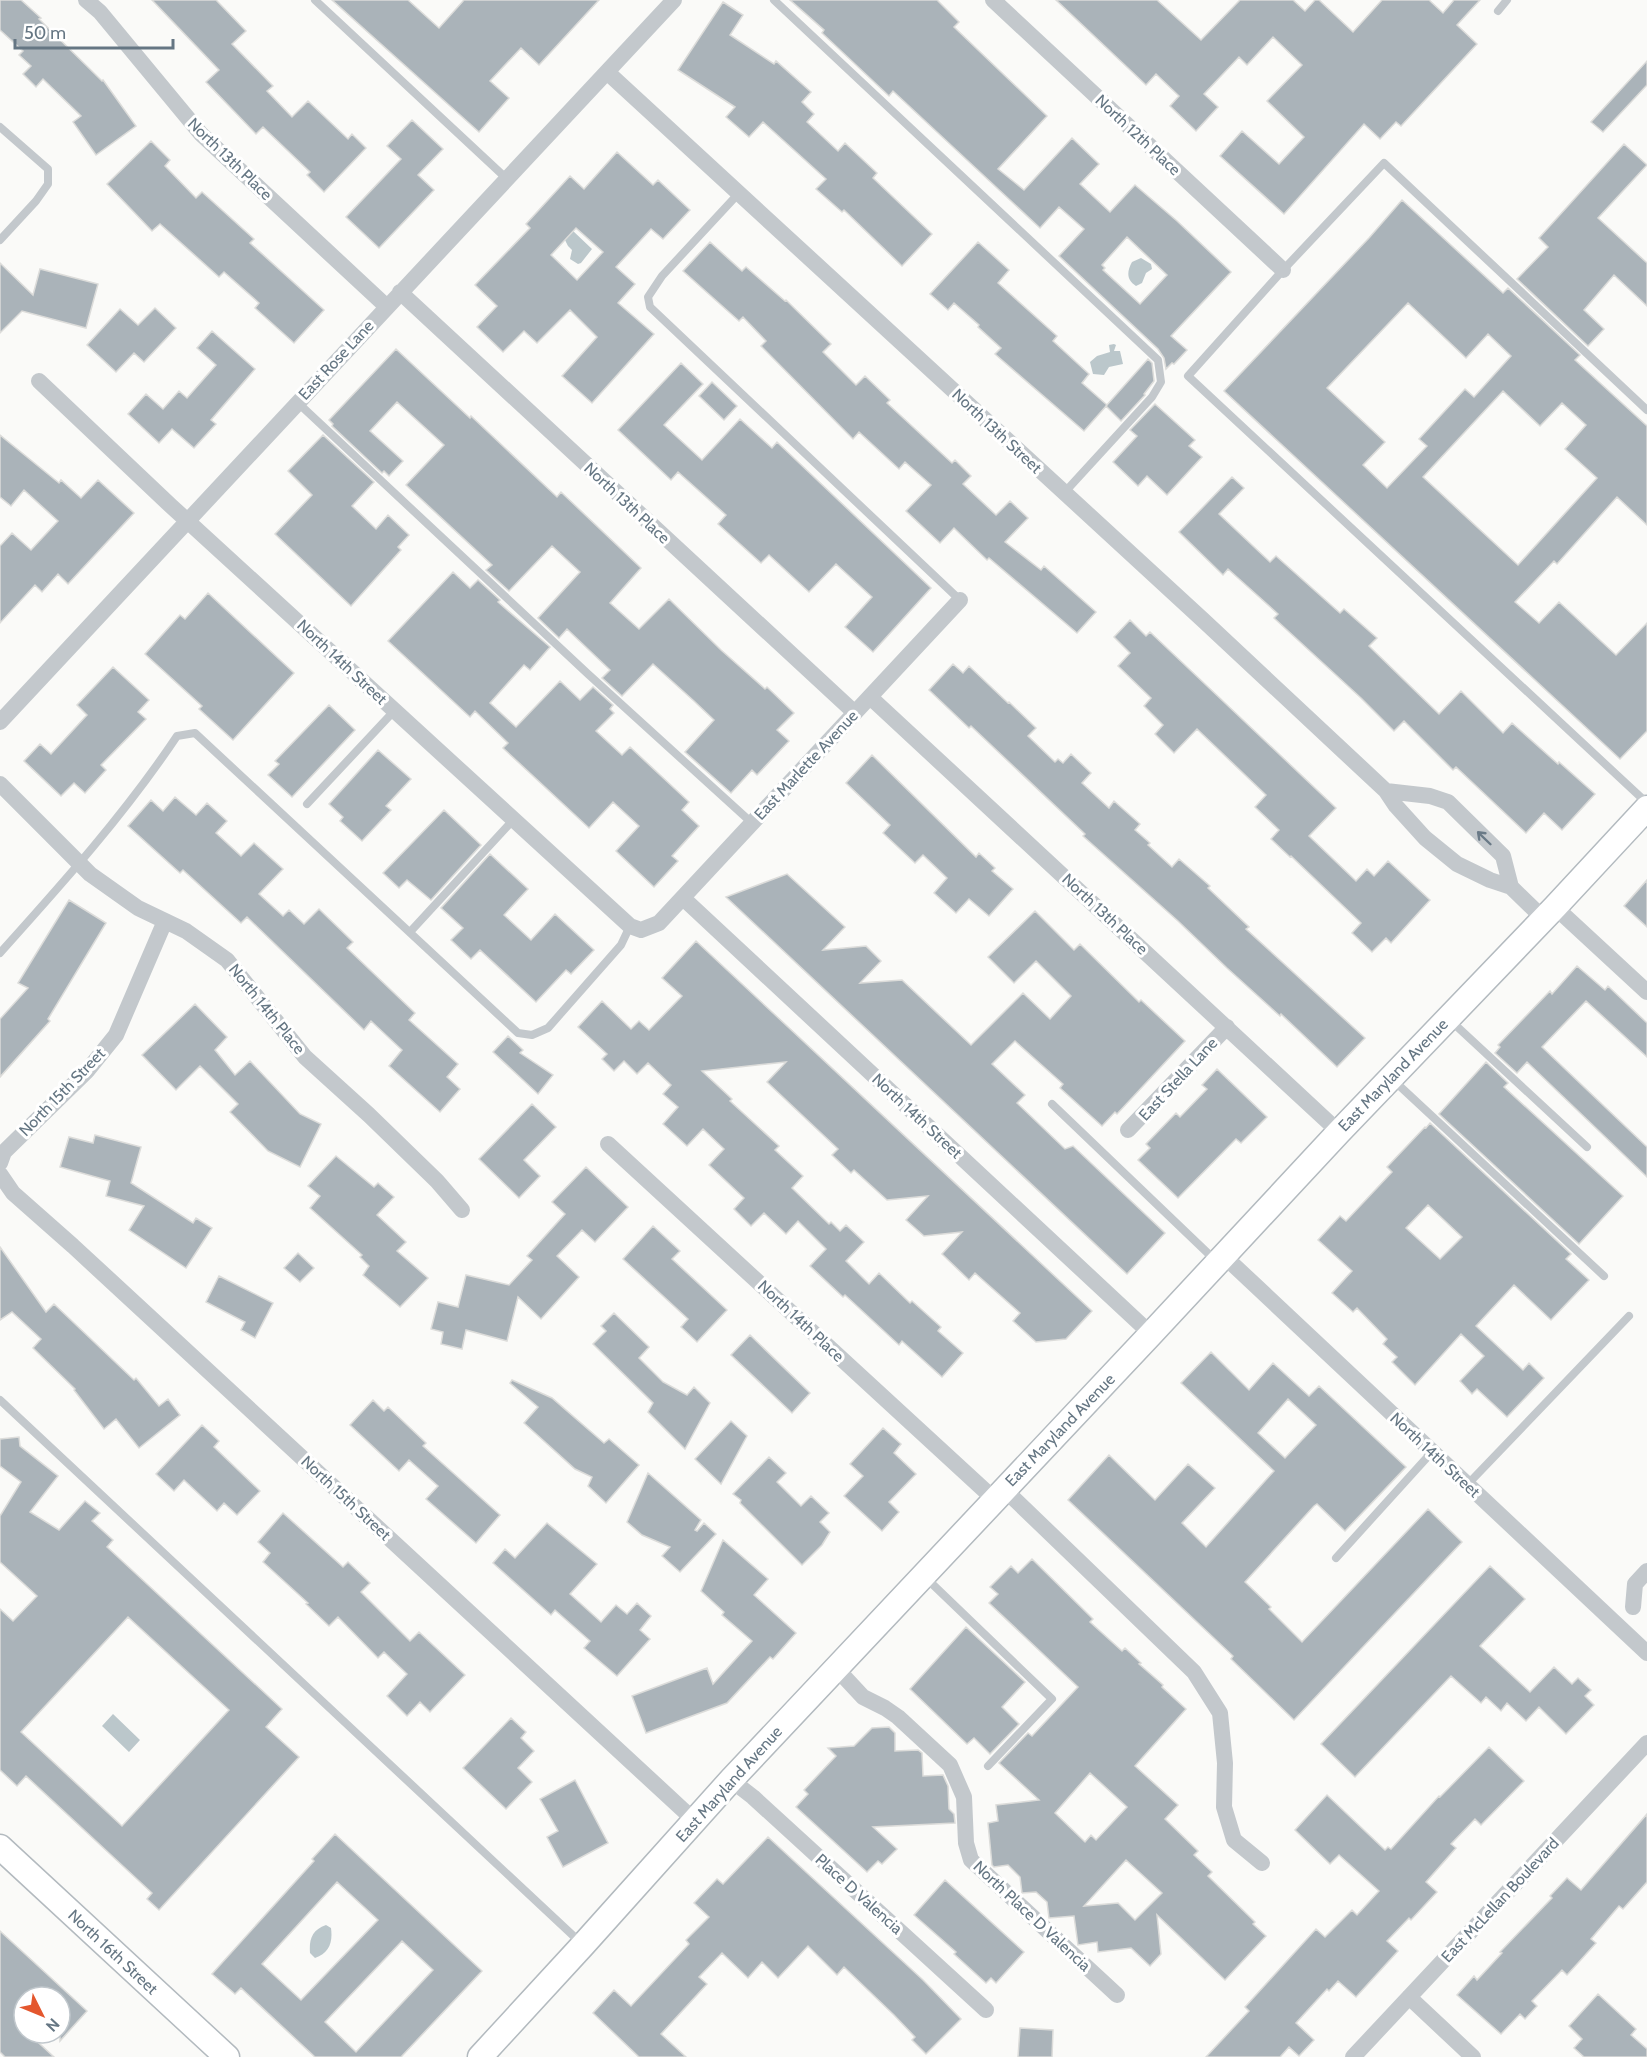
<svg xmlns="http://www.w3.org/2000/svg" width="1647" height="2057" font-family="Cabin,sans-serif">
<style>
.water{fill:#bbc7cb}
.building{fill:#aab3b9;stroke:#dcdcda;stroke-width:1.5;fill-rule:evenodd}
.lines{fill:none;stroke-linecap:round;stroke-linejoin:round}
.secondary-casing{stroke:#b3babf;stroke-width:27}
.lane{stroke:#c3c8cc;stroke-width:8}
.street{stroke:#c3c8cc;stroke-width:16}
.secondary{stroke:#fff;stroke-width:24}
.oneway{stroke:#6a7a87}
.labels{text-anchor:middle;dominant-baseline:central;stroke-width:6;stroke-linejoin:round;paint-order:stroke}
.street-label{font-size:16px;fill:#657683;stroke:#fff}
</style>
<rect width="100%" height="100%" fill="#fafaf8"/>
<!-- water -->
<path class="water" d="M572,230L592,249L581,263L578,264L570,259L572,250L568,246L565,240Z
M1141,258L1151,264L1152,269L1146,273L1142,283L1136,286C1126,280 1127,271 1132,262Z
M1114,344L1116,345L1114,351H1120L1123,364L1109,367L1104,375L1093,374L1090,362L1097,356L1110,352L1109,345Z
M113,1714L140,1740L129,1752L102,1726Z
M326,1925L331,1928C333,1943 329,1953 315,1958L310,1953C309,1939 312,1930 326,1925Z"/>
<!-- building -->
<path class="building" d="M0,0H21L41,18L39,19L102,81L103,80L136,126L96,155L73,122L81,116L43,79L36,87L23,74L31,66L19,55L23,51L0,30Z
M152,0H216L246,31L232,44L273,86L267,91L292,117L308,101L348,139L352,134L366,148L324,192L307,175L310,172L263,127L256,134L206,82L219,70Z
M332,0H408L439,28L464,0H599L539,65L521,48L490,81L509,98L479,132Z
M790,0H937L959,22L954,27L1047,116L998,169L1024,190L1072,138L1099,164L1080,184L1110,212L1135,185L1177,221L1231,272L1171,336L1187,350L1174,364L1172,363L1166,369L1164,358L1158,349L1059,256L1084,229L1059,207L1040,228L893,91L889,96L822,33L824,30ZM1127,237L1167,275L1140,304L1103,270L1105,268L1102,265Z
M1056,0H1157L1201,40L1240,0H1293L1305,11L1315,0H1319L1353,32L1382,0H1429L1443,13L1454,0H1480L1457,25L1477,44L1401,126L1396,122L1380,139L1364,124L1284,214L1220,156L1242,131L1279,164L1304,137L1267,101L1302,65L1273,37L1247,65L1239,57L1204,94L1218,107L1196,131L1170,106L1179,96L1156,74L1146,85Z
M723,2L743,15L730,35L774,64L776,61L811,92L802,102L814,114L807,122L838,151L845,143L877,173L873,178L932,234L902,266L844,210L842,212L816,189L826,179L763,122L749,137L726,117L735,107L678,70Z
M1647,61V85L1603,132L1591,122Z
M412,120L443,149L418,175L434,190L379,248L346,217L401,159L387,146Z
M151,141L170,160L165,166L196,198L202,192L254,239L250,243L324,310L294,343L255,308L259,303L224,272L219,277L160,224L152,231L107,184Z
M1624,144L1647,165L1598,218L1647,263V306L1614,275L1584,310L1604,329L1588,346L1517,279L1548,247L1539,238Z
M617,152L653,185L658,180L690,210L663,239L651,229L616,267L635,284L618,303L654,334L592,403L562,376L597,337L570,310L537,343L524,331L503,352L477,327L497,306L475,285L530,228L526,224L570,176L584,189ZM576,228L603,252L577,280L551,255Z
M1402,200L1503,293L1508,288L1580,355L1575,360L1647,426V525L1617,497L1557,564L1554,561L1515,602L1539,623L1559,602L1616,655L1647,623V731L1620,759L1224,391L1369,238ZM1408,303L1466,358L1488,334L1511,356L1474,397L1465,389L1419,439L1427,446L1387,488L1363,465L1385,442L1327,388ZM1503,391L1540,426L1562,403L1586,425L1565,449L1597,478L1518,565L1423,477Z
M710,242L742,271L746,267L785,301L786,300L831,344L823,352L856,385L865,376L890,400L887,403L952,463L955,460L971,476L963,484L996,515L1010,501L1028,518L1005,542L1041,570L1044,566L1096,612L1077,633L989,558L987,560L954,528L940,543L906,511L931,485L905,462L899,469L859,432L853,439L761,346L766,341L743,317L739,321L683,271Z
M978,242L1009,270L998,283L1057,336L1053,341L1089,374L1082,383L1107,405L1084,431L995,354L1001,348L978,327L979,325L954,303L948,310L930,294Z
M0,263L33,295L40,269L98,284L86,328L22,311L0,333Z
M155,308L176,328L144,362L134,353L116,372L87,345L120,309L138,325Z
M212,331L255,369L211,420L216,424L194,448L172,429L159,443L128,414L146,394L163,409L179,391L187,398L216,365L197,348Z
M396,349L470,418L471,416L557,497L561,492L641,568L610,603L639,629L669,599L721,650L765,689L767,687L794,713L777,730L789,741L757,775L752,770L731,793L685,752L714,720L694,701L653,664L622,696L602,678L610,670L567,629L559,638L538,618L580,572L552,546L509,591L486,570L492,565L406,485L444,445L397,402L370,431L403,461L389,476L384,471L382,473L332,426L333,424L329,420Z
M1148,359L1152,363L1154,381L1144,394L1145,395L1121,421L1106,406Z
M681,363L703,384L664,425L702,460L740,419L772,448L777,442L931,588L873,652L845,627L872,597L836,564L809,592L769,555L761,563L718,524L726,515L678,472L671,480L618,430Z
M712,382L737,406L724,420L699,396Z
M1155,404L1195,440L1189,446L1202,457L1167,495L1147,476L1138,486L1113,462L1137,436L1130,430Z
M0,435L59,483L61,480L81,498L98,480L134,513L68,584L58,574L42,592L35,585L0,623V546L12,533L31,550L58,521L24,490L11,506L0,497Z
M323,435L374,482L352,506L376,529L388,515L409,535L398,547L401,550L351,606L275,534L312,495L288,471Z
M1232,477L1244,488L1219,514L1270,562L1276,556L1340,613L1344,609L1377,638L1369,646L1439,714L1461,691L1503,733L1512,723L1558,764L1559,762L1595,794L1562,830L1544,813L1526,833L1456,767L1453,770L1404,721L1394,731L1361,698L1274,618L1278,614L1228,569L1223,575L1179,532Z
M453,572L470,588L478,580L500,600L498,602L550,647L530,670L524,665L490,703L516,727L560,681L580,700L593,687L613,705L610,709L614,713L596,731L622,755L630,747L689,802L682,810L699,826L672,856L678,861L654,887L616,851L639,826L613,802L589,828L503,748L508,743L475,711L470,717L388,641Z
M208,593L294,673L233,740L199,709L202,706L145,654L180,615L185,619Z
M1130,620L1146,636L1150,632L1336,808L1309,836L1356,881L1367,869L1374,876L1388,861L1430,900L1391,943L1386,938L1372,952L1352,933L1361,923L1291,856L1290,857L1271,839L1279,830L1255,807L1266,795L1197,729L1174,753L1155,734L1163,725L1144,706L1151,698L1118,666L1130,653L1114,637Z
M953,664L963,673L969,666L1008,703L1009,702L1036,728L1028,736L1055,762L1058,759L1063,763L1071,754L1091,773L1082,783L1109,808L1114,801L1140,824L1135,830L1150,843L1148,845L1172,867L1179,859L1210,886L1208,888L1249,927L1246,929L1365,1038L1337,1067L1281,1014L1280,1016L1227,968L1178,921L1083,836L1085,834L971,726L969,728L929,690Z
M113,667L149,700L138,712L146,719L101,765L106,770L85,793L74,783L61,796L24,761L40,744L51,754L87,715L77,705Z
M329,705L355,730L292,797L268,775L279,764L275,761Z
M378,750L411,779L386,806L391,810L362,841L340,821L343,817L329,804Z
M872,755L976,857L979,853L995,868L992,871L1013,889L989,916L969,899L956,913L934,893L947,878L923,855L915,863L883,833L890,825L846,783Z
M175,797L196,815L207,803L227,821L216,833L241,856L254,843L283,869L259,894L283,916L289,910L304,924L319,909L353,942L347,948L415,1013L409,1020L458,1064L447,1077L460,1089L440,1112L389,1066L402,1050L371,1021L364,1030L247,917L241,923L183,870L180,873L128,826L151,800L163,811Z
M444,810L481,845L431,900L407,880L399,888L383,873Z
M490,854L528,889L504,915L531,940L555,914L594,950L571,974L566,970L536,1002L480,950L471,959L451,940L463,928L441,908Z
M787,874L845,927L823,950L866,946L881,961L860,983L902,980L971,1045L1023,993L1050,1019L1071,996L1036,961L1014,983L988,957L1035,911L1074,950L1080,944L1139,1002L1141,1000L1185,1041L1117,1114L1115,1112L1102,1126L1060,1088L1063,1084L1015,1041L992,1064L1025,1095L1017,1103L1065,1149L1073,1146L1165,1233L1127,1274L726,897Z
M1647,880V927L1624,906Z
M69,900L106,923L48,1019L50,1021L0,1077V1019L28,988L18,983Z
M696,941L1092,1311L1066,1339L1036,1342L1013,1321L1020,1313L975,1273L969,1280L942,1254L962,1232L924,1236L906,1220L928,1196L887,1200L854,1170L851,1173L832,1155L838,1149L767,1082L786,1062L702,1071L732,1099L730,1101L779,1146L775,1150L803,1176L792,1188L829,1224L831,1222L840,1231L846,1225L864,1242L846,1261L869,1284L879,1273L910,1303L912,1301L941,1327L938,1331L963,1353L942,1377L902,1341L899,1345L845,1295L843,1297L810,1266L826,1249L798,1221L786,1234L764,1213L751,1226L734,1209L744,1198L709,1165L724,1149L703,1129L687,1146L663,1124L678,1107L663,1094L671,1085L648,1063L637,1074L624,1061L614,1071L602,1059L607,1054L578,1027L602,1001L631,1029L639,1021L649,1030L682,996L662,978Z
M1577,966L1605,990L1608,986L1647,1023V1057L1586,1001L1542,1047L1647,1147V1177L1527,1062L1517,1073L1495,1053L1500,1047L1498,1045L1550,991L1552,994Z
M195,1004L227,1037L215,1050L235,1075L250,1061L300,1114L321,1124L300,1167L268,1151L230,1112L238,1104L200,1066L176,1090L142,1055Z
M508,1036L523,1050L520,1053L553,1075L538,1094L493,1052Z
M1486,1062L1508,1083L1504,1087L1623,1196L1579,1244L1439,1114Z
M1217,1069L1267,1117L1241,1143L1236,1139L1178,1198L1138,1160L1150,1148L1146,1144L1176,1113L1180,1117L1207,1089L1202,1085Z
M532,1104L556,1127L524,1160L540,1176L519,1198L479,1159Z
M1430,1123L1571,1254L1566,1259L1589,1280L1551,1320L1514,1285L1476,1326L1523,1370L1529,1363L1544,1378L1507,1417L1477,1389L1472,1394L1460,1381L1484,1356L1461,1334L1415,1385L1392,1362L1397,1357L1383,1344L1387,1339L1357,1308L1353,1312L1332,1293L1352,1271L1318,1240L1340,1216L1346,1221L1392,1172L1387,1167L1425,1127L1426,1128ZM1428,1205L1462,1237L1440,1259L1406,1228Z
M95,1135L141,1147L131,1183L193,1223L196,1218L212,1228L186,1268L129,1230L144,1206L106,1196L110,1181L60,1167L69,1137L93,1143Z
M336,1156L374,1187L378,1183L394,1197L377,1215L406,1242L397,1251L428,1278L400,1307L363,1275L369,1266L360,1257L362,1255L310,1208L320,1196L308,1186Z
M586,1167L628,1207L595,1242L582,1230L557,1256L579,1277L541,1319L518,1297L507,1341L466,1330L462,1349L441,1344L443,1332L431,1329L438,1302L458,1307L466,1275L509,1285L532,1260L527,1256L565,1214L552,1202Z
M653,1226L680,1251L672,1259L727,1310L697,1342L681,1327L688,1319L623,1259Z
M0,1247L46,1312L54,1304L134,1380L136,1378L159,1406L168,1399L180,1415L139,1448L116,1419L104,1429L74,1390L75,1389L33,1348L41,1339L12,1312L0,1320Z
M298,1253L314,1268L300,1282L284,1268Z
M219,1276L273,1303L255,1338L241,1330L245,1322L206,1302Z
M614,1313L649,1347L639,1358L663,1382L687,1395L694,1387L710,1403L685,1449L648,1412L653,1403L593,1344L606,1331L601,1326Z
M750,1335L810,1393L792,1413L731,1355Z
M1211,1352L1249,1390L1273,1363L1309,1396L1319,1386L1406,1467L1345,1531L1317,1504L1314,1506L1245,1582L1271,1607L1269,1609L1302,1642L1428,1509L1462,1542L1294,1720L1231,1659L1233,1656L1068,1500L1109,1455L1155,1500L1188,1464L1215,1488L1182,1523L1206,1547L1274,1471L1181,1383ZM1288,1399L1316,1425L1285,1458L1258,1433Z
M512,1380L552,1398L604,1443L609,1439L639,1465L606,1503L588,1486L592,1477L575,1469L524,1423L538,1407L510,1383Z
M373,1400L384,1411L388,1407L426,1443L423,1446L500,1515L476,1543L426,1499L438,1486L409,1460L399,1471L350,1425Z
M731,1421L747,1436L721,1484L695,1459Z
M202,1425L219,1441L214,1447L260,1491L237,1515L224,1503L217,1511L184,1480L174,1491L156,1474Z
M883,1428L901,1444L894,1453L916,1474L889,1502L899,1512L882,1531L844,1496L863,1476L850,1464Z
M19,1437L20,1446L58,1476L30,1512L59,1530L85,1501L100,1513L92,1521L113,1540L107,1547L282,1709L266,1727L299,1757L159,1910L147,1899L152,1893L26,1776L17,1786L0,1770V1609L13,1621L37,1596L0,1562V1516L21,1482L0,1466V1439ZM128,1617L229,1710L122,1826L21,1732Z
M769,1457L786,1473L777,1482L801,1506L811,1496L829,1513L820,1522L830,1532L822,1545L802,1565L740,1503L741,1500L733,1494Z
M648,1473L701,1520L695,1530L697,1531L704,1523L716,1534L680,1572L662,1556L670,1547L642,1535L627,1522Z
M283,1513L343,1567L348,1562L370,1583L361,1592L410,1641L419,1632L465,1675L430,1712L420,1702L407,1716L387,1696L407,1674L384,1652L378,1658L338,1617L329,1626L306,1604L308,1603L263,1562L270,1553L258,1542Z
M547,1523L597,1564L570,1594L601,1622L616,1605L627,1614L637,1603L651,1616L640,1630L650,1639L617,1676L584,1648L590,1641L555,1610L551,1615L493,1563L505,1549L515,1558Z
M723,1540L768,1579L754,1595L796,1633L773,1659L770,1657L727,1703L646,1733L632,1696L707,1668L713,1684L752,1641L722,1615L724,1612L701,1591Z
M1032,1559L1093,1619L1090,1622L1122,1651L1125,1648L1141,1663L1139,1664L1163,1685L1162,1687L1186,1709L1135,1766L1178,1805L1165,1819L1198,1851L1194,1855L1212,1872L1208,1876L1255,1922L1253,1924L1266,1936L1225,1980L1157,1915L1161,1954L1150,1966L1131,1948L1098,1952L1097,1942L1078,1945L1074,1916L1049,1918L1047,1902L1036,1892L1022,1893L1020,1877L1008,1865L994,1867L992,1865L988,1823L998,1821L996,1805L1039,1800L999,1763L1028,1733L1032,1736L1078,1687L989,1603L998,1594L990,1587L1011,1566L1018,1573ZM1090,1773L1127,1807L1096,1840L1091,1835L1085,1842L1055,1813ZM1126,1860L1162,1893L1135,1920L1118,1903L1084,1906Z
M1490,1566L1525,1599L1480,1646L1530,1692L1554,1667L1572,1684L1578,1678L1591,1690L1585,1696L1594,1705L1566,1734L1539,1707L1526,1721L1507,1703L1501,1711L1486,1697L1481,1703L1451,1676L1355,1777L1321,1744Z
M966,1627L1025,1682L1002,1707L1019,1724L990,1754L974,1738L967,1744L910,1689Z
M511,1718L526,1732L521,1738L534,1751L518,1768L532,1782L506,1809L463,1768Z
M889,1727L895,1733V1751L918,1750L922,1753L923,1776L943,1775L948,1786L949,1809L954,1814L955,1823L873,1827L897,1849L882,1864L878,1861L867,1872L796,1807L808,1794L804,1790L836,1756L828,1748L854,1746L872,1728Z
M1489,1747L1524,1781L1481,1825L1475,1819L1451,1844L1456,1848L1426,1882L1437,1892L1411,1920L1409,1918L1387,1941L1398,1951L1356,1997L1338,1981L1329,1991L1327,1989L1296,2023L1314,2040L1299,2056L1289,2047L1280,2057H1206L1249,2011L1245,2007L1316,1929L1325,1937L1352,1910L1357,1915L1379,1891L1339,1855L1330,1864L1295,1830L1327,1795L1385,1850L1388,1847L1391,1849L1439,1796L1440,1797Z
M575,1780L608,1843L563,1867L547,1837L558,1831L540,1799Z
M1647,1814V1882L1623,1909L1619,1906L1591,1939L1596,1943L1578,1963L1567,1975L1562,1970L1532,2001L1537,2006L1525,2019L1520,2014L1501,2034L1457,1995L1474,1976L1477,1980L1502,1953L1500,1952L1552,1898L1550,1896L1567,1878L1581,1890Z
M335,1834L482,1971L401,2057H315L241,1988L235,1994L212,1974L314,1861L312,1859ZM337,1882L378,1920L301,2000L262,1964ZM402,1941L433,1970L356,2052L325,2022Z
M768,1837L923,1980L961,2019L926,2054L912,2040L915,2037L894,2015L844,1967L837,1975L808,1946L778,1978L762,1962L748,1978L722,1953L699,1977L707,1984L661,2034L686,2057H639L593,2013L614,1990L631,2006L689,1944L686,1940L709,1917L694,1903L717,1879L723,1884Z
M945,1880L1024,1952L996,1983L991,1978L986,1983L954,1954L956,1952L914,1915Z
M0,1931L87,2011L60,2041V1997H24V2033H28L54,2057H5L0,2052Z
M1598,1994L1636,2029L1631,2035L1647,2049V2057H1584L1574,2048L1582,2039L1569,2026Z
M1020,2028L1053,2030L1052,2057H1018Z"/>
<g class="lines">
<!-- secondary casing -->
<g class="secondary-casing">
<path id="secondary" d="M0,1847L227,2057
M480,2057L583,1945L731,1780L1151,1334L1339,1132L1555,907L1647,808"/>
</g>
<!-- lane -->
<path class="lane" d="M315,0L507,179
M774,0L1158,360L1161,382L1152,397L1064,493
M1498,11L1507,0
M0,127L48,169V184L36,201L0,240
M739,193L662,276L648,297L650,307L960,600
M297,402L588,674L752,823
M1647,410L1384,163L1283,270L1188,376L1647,803
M307,804L395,710
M410,932L514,819
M0,953C62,884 125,814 177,736L195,733L518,1033L532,1035L548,1028L621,945L630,926
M1451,1021L1587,1147
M1391,1078L1604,1276
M1052,1104L1216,1261
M0,1400L581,1943
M1467,1485L1629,1316
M1336,1558L1432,1452
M926,1578L1052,1699L988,1766"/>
<!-- street -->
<path class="street" d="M86,0L100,12L201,134L386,306
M993,0L1283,270
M607,72L1203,620L1386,791L1396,806L1425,838L1457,864L1490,880L1511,887L1544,919
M400,292L855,713
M39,381L171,506L630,926L641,930L659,923L960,600
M870,697L1339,1132
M0,722L674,0
M0,784L90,874L138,908L186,931L227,960L305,1057L369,1115L437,1181L462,1210
M1386,791L1430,796L1448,802L1503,856L1511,887
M683,898L1151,1334
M1555,907L1647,992
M1128,1130L1227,1027
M608,1144L994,1499
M0,1163L4,1152L87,1071L116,1035L165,921
M0,1174L13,1193L73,1246L695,1821
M1224,1256L1647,1653
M1004,1489L1194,1672L1220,1713L1225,1763L1224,1807L1234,1840L1262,1863
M1633,1607L1635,1584L1647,1571
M836,1668L863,1697L885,1708L898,1717L950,1765L964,1797L966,1843L971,1860L1117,1995
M731,1780L753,1797L986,2010
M1409,1997L1473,2057
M1353,2057L1647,1743"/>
<!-- secondary -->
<use href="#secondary" class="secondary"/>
</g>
<!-- one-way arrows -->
<defs><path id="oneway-shaft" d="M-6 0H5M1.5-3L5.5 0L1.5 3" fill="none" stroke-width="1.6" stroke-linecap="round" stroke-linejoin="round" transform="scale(1.5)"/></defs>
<use class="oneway" href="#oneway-shaft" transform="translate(1484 838) rotate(-136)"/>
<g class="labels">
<!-- street labels -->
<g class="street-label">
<text transform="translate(1138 135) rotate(43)">North 12th Place</text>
<text transform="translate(230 159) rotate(44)">North 13th Place</text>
<text transform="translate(336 360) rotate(-47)">East Rose Lane</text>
<text transform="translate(997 431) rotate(43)">North 13th Street</text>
<text transform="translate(627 503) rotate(43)">North 13th Place</text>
<text transform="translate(342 662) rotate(43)">North 14th Street</text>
<text transform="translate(806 765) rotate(-47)">East Marlette Avenue</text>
<text transform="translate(1105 914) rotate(43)">North 13th Place</text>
<text transform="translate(267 1009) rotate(51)">North 14th Place</text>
<text transform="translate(1393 1075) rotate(-46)">East Maryland Avenue</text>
<text transform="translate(1178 1079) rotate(-47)">East Stella Lane</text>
<text transform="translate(62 1092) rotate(-46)">North 15th Street</text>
<text transform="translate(917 1116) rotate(43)">North 14th Street</text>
<text transform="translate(801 1321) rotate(43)">North 14th Place</text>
<text transform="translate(1060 1430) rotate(-46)">East Maryland Avenue</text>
<text transform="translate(1435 1455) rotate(43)">North 14th Street</text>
<text transform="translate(346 1498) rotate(43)">North 15th Street</text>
<text transform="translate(729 1784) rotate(-48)">East Maryland Avenue</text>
<text transform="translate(859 1894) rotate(42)">Place D Valencia</text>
<text transform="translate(1500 1900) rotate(-47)">East McLellan Boulevard</text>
<text transform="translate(1032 1916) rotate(43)">North Place D Valencia</text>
<text transform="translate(113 1952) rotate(43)">North 16th Street</text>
</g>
</g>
<!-- north arrow -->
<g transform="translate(42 2015) rotate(133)"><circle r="28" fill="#ffffff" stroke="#c1c8cd" stroke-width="1.5"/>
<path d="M0-4.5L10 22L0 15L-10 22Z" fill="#e4572e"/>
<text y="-9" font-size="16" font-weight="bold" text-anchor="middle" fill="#657683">N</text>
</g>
<!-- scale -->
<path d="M15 39v9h158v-9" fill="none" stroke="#657683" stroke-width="3"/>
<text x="24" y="39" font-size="18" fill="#657683" stroke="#ffffff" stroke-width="4.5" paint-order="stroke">50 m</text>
</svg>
